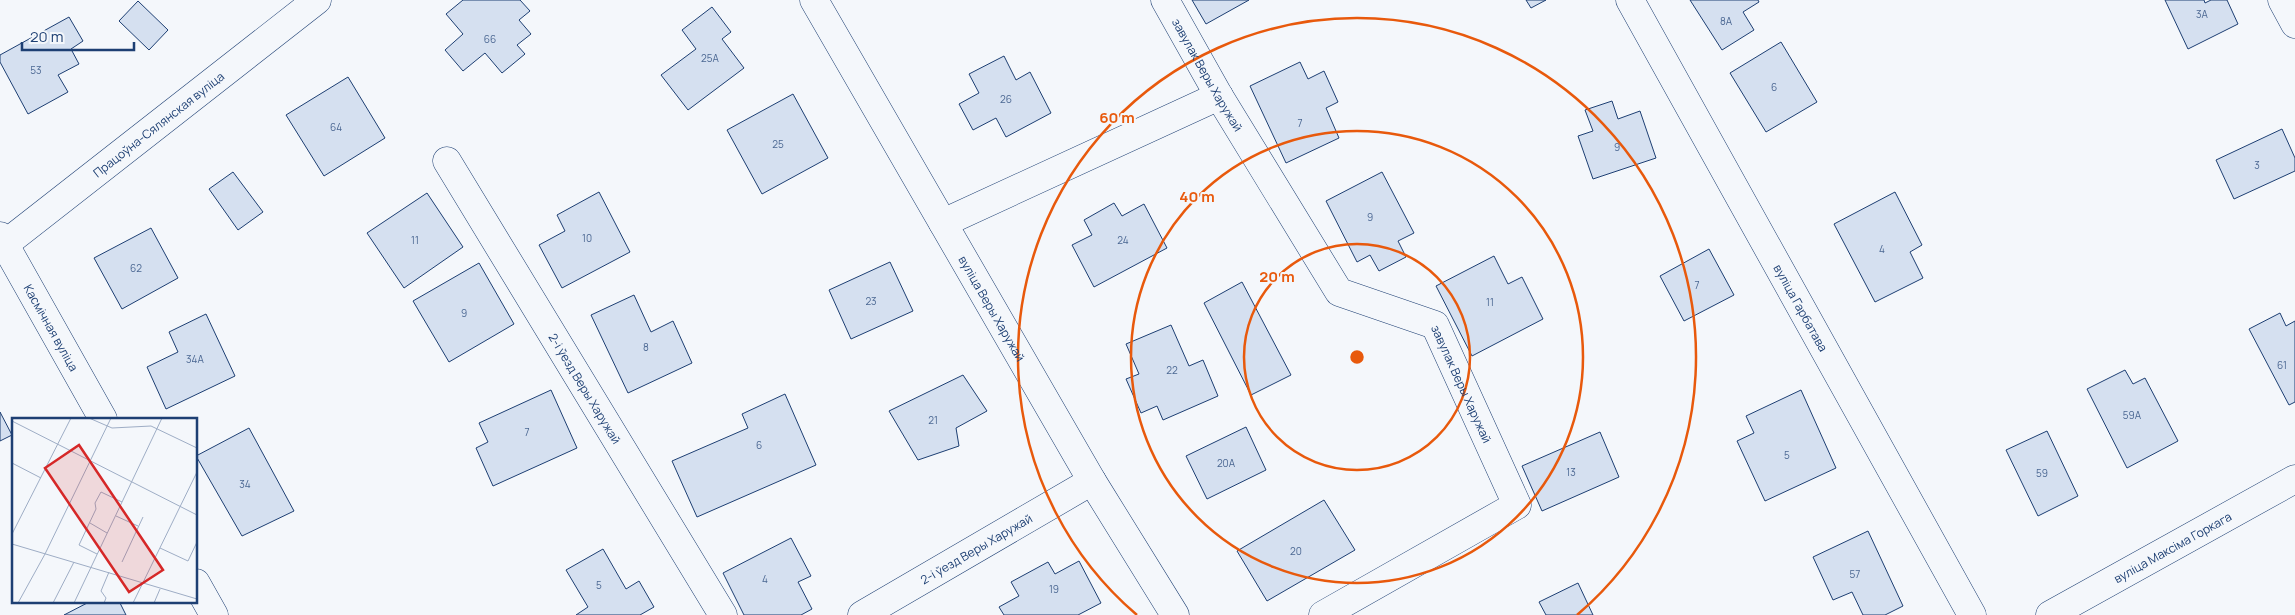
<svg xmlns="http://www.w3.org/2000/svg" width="2295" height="615" font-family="Manrope,sans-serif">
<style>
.building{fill:#d5e0f0;stroke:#1d3f73}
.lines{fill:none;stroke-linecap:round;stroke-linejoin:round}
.minor-casing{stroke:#1d3f73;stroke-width:29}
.major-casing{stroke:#1d3f73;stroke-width:29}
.minor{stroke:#f4f7fb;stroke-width:28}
.major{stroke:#f4f7fb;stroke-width:28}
.ring{fill:none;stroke:#e8590c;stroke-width:2.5}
.labels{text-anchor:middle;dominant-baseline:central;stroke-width:4;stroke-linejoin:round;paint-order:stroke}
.number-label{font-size:10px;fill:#4b6792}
.street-label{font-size:12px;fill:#1d3f73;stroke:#f4f7fb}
.inset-road{fill:none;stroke:#9eadc5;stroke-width:1}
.view{fill:#d62828;fill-opacity:0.15;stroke:#d62828;stroke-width:2.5}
.inset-edge{fill:none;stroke:#1d3f73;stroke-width:2.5}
.centre{fill:#e8590c;stroke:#f4f7fb;stroke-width:2.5}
.ring-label{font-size:15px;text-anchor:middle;font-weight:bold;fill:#e8590c;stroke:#f4f7fb;stroke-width:4;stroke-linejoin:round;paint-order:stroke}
</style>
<rect width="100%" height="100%" fill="#f4f7fb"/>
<!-- building -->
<path class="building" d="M463,0H520L530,11L519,20L531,34L517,45L525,54L502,73L485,53L463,71L445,50L463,34L446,14Z
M1192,0H1249L1206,24Z
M1526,0H1546L1531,8Z
M1690,0H1758L1759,2L1743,12L1754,30L1722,50Z
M2165,0H2204L2205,3L2211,0H2227L2238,24L2188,49Z
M138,1L168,30L149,50L119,21Z
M712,7L731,32L722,39L744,68L688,110L661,75L696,49L682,30Z
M69,17L83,41L71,49L79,64L58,75L68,92L28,114L0,62V55Z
M1781,42L1817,102L1766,132L1730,73Z
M1004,56L1016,80L1030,72L1051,113L1006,137L996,118L973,130L959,104L979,93L969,74Z
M1300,62L1308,79L1324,71L1338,102L1326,108L1339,138L1286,163L1250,86Z
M348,77L385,138L324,176L286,115Z
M793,94L828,158L762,194L727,130Z
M1612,101L1618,119L1640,111L1656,158L1593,179L1578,136L1593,131L1585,110Z
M2282,129L2295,158V171L2234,199L2216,160Z
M233,172L263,212L238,230L209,189Z
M1382,172L1414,233L1398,241L1406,257L1379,271L1370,255L1357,262L1326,201Z
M599,192L630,252L562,288L539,245L565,231L557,215Z
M1895,192L1922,245L1910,252L1923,278L1875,302L1834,224Z
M427,193L463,247L404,288L367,233Z
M1114,203L1122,216L1144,204L1167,248L1094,287L1072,245L1092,235L1084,220Z
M151,228L178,278L122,309L94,258Z
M1709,249L1734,295L1684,321L1660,276Z
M1494,256L1508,284L1522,277L1543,319L1472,356L1436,286Z
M890,262L913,311L851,339L829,290Z
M479,263L514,324L449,362L413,301Z
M1242,282L1291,375L1251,395L1204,303Z
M634,295L651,332L673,321L692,363L628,393L591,315Z
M2280,313L2286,326L2295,321V402L2289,405L2249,329Z
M206,314L235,376L166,409L147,367L178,352L169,332Z
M1171,325L1189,366L1203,360L1218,396L1163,420L1157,406L1141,413L1126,379L1139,374L1126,344Z
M2125,370L2133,384L2145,378L2178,441L2127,468L2087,389Z
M963,375L987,411L956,428L959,446L918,460L889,411Z
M551,390L577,448L493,486L476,448L488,442L479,423Z
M1801,390L1836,468L1765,501L1737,441L1754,433L1746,416Z
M785,394L816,465L697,517L672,461L748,428L742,414Z
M0,412L12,435L0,441Z
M1246,427L1266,470L1207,499L1186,456Z
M249,428L294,511L242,536L196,456Z
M2047,431L2078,496L2038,516L2006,450Z
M1600,432L1619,477L1542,511L1522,466Z
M1324,500L1355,550L1267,601L1237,551Z
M1868,531L1903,606L1885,615H1863L1852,592L1833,600L1813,557Z
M791,538L811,576L798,582L812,609L801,615H744L723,573Z
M603,549L626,589L639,581L654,607L640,615H576L588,607L566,570Z
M1079,561L1101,603L1078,615H1004L999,607L1019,596L1011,582L1048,562L1055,574Z
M1578,583L1593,615H1546L1539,602Z
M91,601H119L126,615H64Z"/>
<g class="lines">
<!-- minor casing -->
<g class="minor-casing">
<g id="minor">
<path id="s1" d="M814,0L1092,481L1175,615"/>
<path id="s2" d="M1165,0L1219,96L1339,292L1435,325L1517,505L1323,615"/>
<path d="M2282,0L2295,24"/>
<path id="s3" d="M447,161L723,615"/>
<path d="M943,223L1219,96"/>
<path id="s4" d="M0,236L103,419"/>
<path d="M196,583L214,615"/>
<path id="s5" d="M862,615L1092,481"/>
<path id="s6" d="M2050,615L2295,479"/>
</g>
</g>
<!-- major casing -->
<g class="major-casing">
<g id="major">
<path id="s7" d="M1630,0L1972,615"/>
<path id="s8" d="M0,248L317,0"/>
</g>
</g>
<!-- minor -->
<use href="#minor" class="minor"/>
<!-- major -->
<use href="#major" class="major"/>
</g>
<!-- distance rings -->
<g class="ring">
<circle cx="1357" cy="357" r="113"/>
<circle cx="1357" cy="357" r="226"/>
<path d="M1137 615A339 339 0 1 1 1577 615"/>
</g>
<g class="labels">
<!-- number labels -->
<g class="number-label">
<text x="2202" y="14">3А</text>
<text x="1726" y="21">8А</text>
<text x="490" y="39">66</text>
<text x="710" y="58">25А</text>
<text x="36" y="70">53</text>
<text x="1774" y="87">6</text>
<text x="1006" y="99">26</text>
<text x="1300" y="123">7</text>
<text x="336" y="127">64</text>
<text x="778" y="144">25</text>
<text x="1617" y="147">9</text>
<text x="2257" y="165">3</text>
<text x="1370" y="217">9</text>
<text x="587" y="238">10</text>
<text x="415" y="240">11</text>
<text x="1123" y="240">24</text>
<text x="1882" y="249">4</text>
<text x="136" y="268">62</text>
<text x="1697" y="285">7</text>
<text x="871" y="301">23</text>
<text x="1490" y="302">11</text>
<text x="464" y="313">9</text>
<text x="646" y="347">8</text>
<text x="195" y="359">34А</text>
<text x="2282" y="365">61</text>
<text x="1172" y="370">22</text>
<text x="2132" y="415">59А</text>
<text x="933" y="420">21</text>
<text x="527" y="432">7</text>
<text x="759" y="445">6</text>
<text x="1787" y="455">5</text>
<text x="1226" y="463">20А</text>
<text x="1571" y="472">13</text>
<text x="2042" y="473">59</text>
<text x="245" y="484">34</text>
<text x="1296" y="551">20</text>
<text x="1855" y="574">57</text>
<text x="765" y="579">4</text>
<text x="599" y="585">5</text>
<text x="1054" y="589">19</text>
</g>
<!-- street labels -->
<g class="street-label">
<text stroke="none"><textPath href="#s2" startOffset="86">завулак Веры Харужай</textPath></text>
<text stroke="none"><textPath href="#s8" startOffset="201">Працоўна-Сялянская вуліца</textPath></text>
<text stroke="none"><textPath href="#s7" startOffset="352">вуліца Гарбатава</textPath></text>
<text stroke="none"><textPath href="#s1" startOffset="356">вуліца Веры Харужай</textPath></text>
<text stroke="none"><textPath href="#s4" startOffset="105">Касмічная вуліца</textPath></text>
<text stroke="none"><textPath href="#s2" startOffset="506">завулак Веры Харужай</textPath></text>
<text stroke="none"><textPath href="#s3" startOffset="266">2-і ўезд Веры Харужай</textPath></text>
<text stroke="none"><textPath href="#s6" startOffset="140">вуліца Максіма Горкага</textPath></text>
<text stroke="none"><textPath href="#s5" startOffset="132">2-і ўезд Веры Харужай</textPath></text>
</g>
</g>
<!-- overview -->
<g transform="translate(12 418)">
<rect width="185" height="185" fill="#f4f7fb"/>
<path class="inset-road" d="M77,0L100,10L139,8L185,30M0,3L185,97M0,45L29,60M104,98L126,108M78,105L95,115M0,116L59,0M0,126L185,181M148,130L176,143L185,124M33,136L99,0M85,136L67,127L84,91L83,85L89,74L110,84M110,144L131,99M6,185L33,136M41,185L62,144M62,185L150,0M92,185L94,180L89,173L97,154M121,185L185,54M142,185L148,171"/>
<path class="view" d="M67,27L151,152L117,174L33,50Z"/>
<rect width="185" height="185" class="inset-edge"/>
</g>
<circle cx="1357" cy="357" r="8" class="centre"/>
<g class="ring-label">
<text x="1117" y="123">60 m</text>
<text x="1197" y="202">40 m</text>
<text x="1277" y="282">20 m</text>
</g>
<!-- scale -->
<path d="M22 42v8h112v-8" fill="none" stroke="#1d3f73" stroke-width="2.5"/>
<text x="30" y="42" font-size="15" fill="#1d3f73" stroke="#f4f7fb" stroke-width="4" paint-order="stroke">20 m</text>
</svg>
